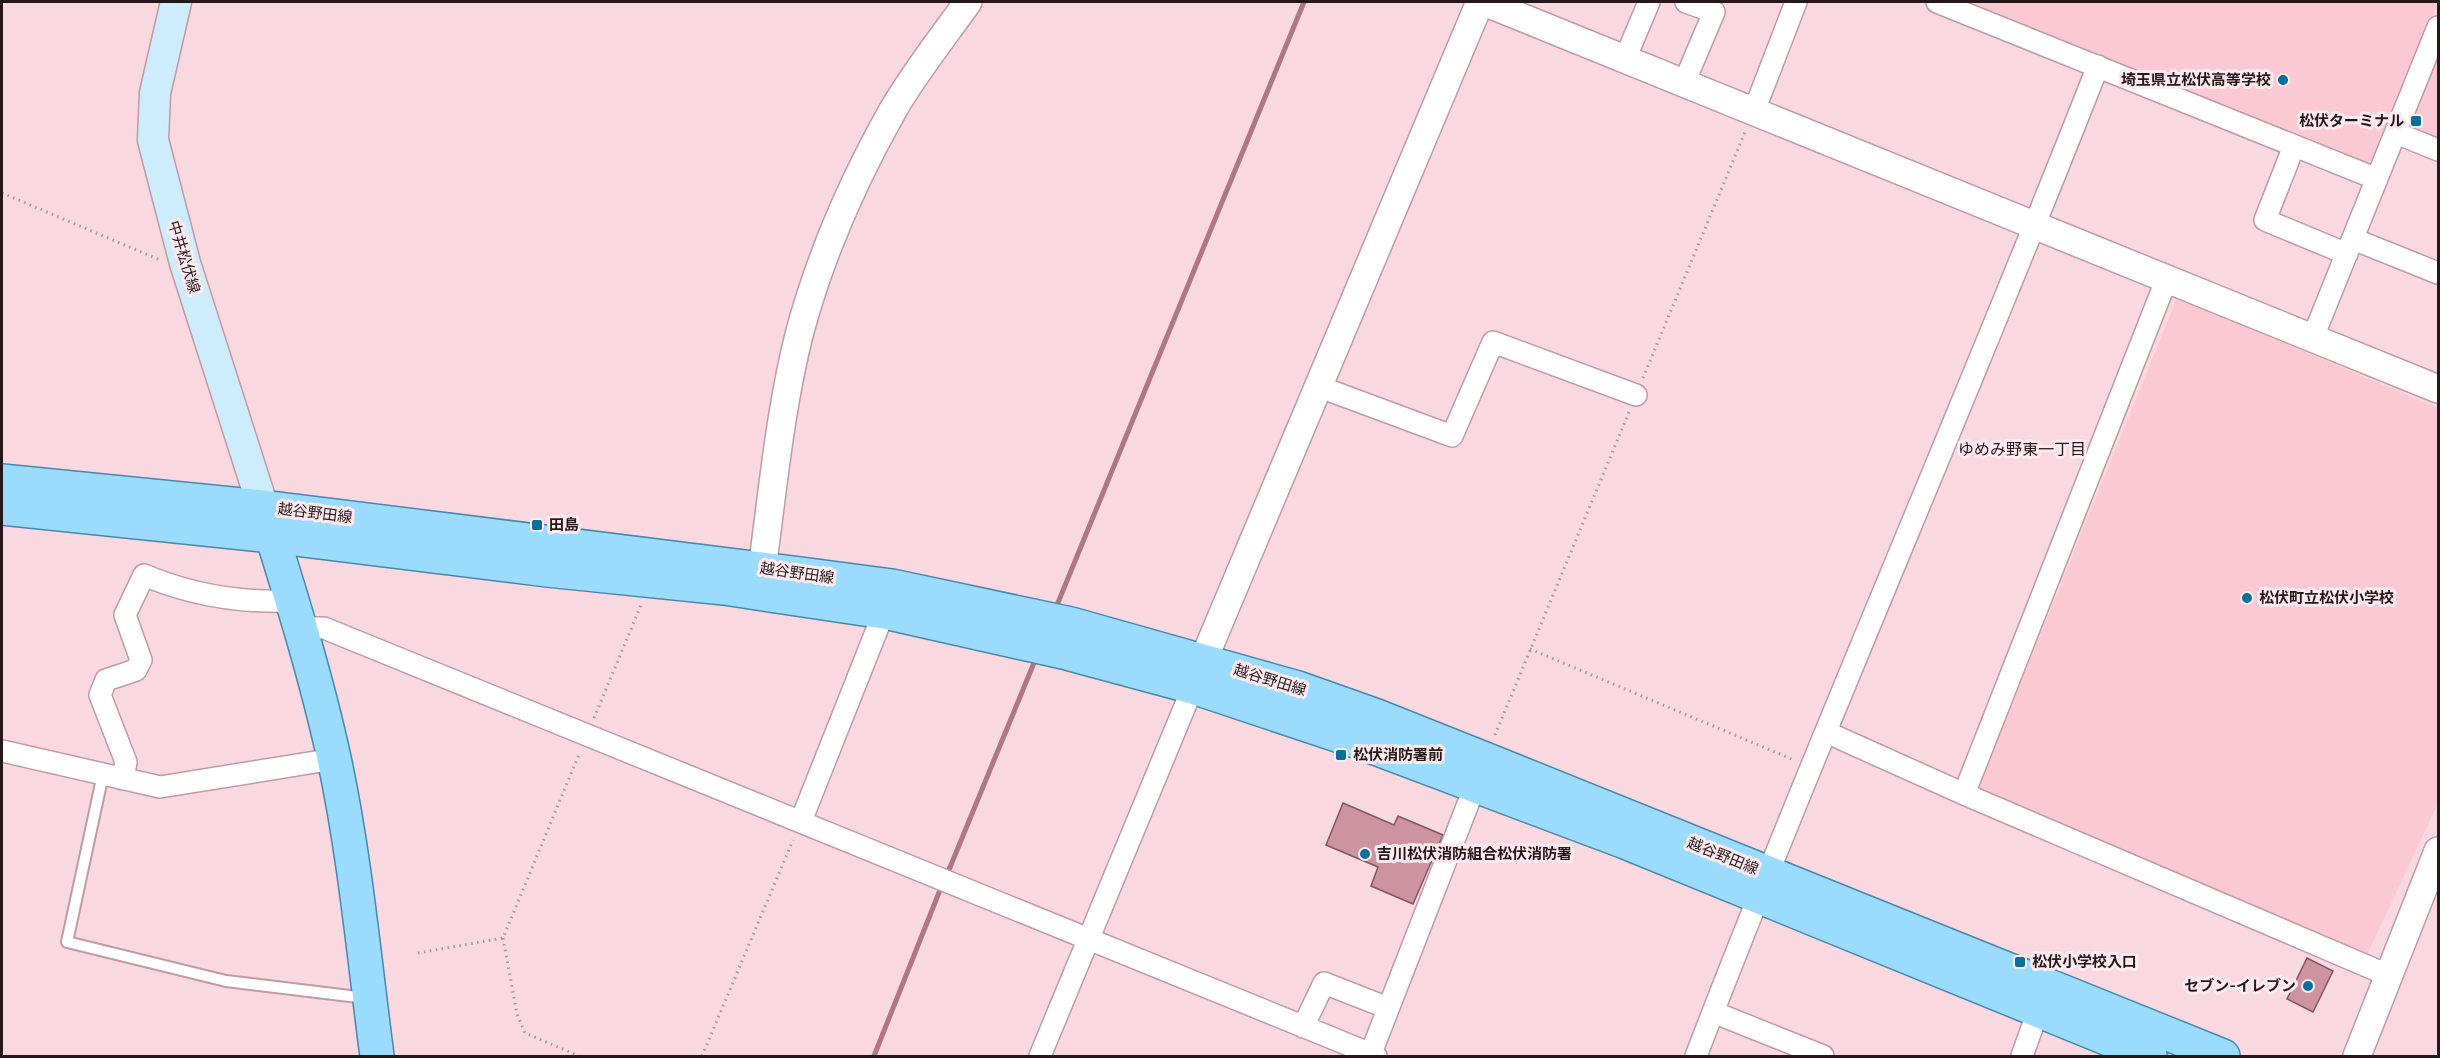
<svg xmlns="http://www.w3.org/2000/svg" width="2440" height="1058" font-family="Bitter,'Noto Sans JP',serif">
<style>
.built{fill:#fbc9d4}
.lines{fill:none;stroke-linecap:round;stroke-linejoin:round}
.stream{stroke:#af7684;stroke-width:5}
.building{fill:#cd93a1;stroke:#7c5961;stroke-width:1.5}
.service-casing{stroke:#c19aa2;stroke-width:14}
.minor-casing{stroke:#c19aa2;stroke-width:24}
.tertiary-casing{stroke:#c19aa2;stroke-width:30}
.secondary-casing{stroke:#c19aa2;stroke-width:33}
.primary-casing{stroke:#4787ad;stroke-width:36}
.path{stroke:#ad9298;stroke-width:3;stroke-dasharray:1.5 4.5;stroke-linecap:butt}
.service{stroke:#fff;stroke-width:10}
.minor{stroke:#fff;stroke-width:21}
.tertiary{stroke:#fff;stroke-width:27}
.secondary{stroke:#cdedfe;stroke-width:30}
.primary{stroke:#9bdbfd;stroke-width:33}
.poi-dot{fill:#05709c;stroke:#fceaee;stroke-width:2}
.labels{text-anchor:middle;dominant-baseline:central;stroke-width:6;stroke-linejoin:round;paint-order:stroke}
.poi-label{font-size:15px;font-weight:bold;fill:#26171b;stroke:#fceaee;text-anchor:start}
.street-label{font-size:15px;fill:#26171b;stroke:#fceaee}
.neighbourhood-label{font-size:16px;fill:#26171b;stroke:#fceaee}
</style>
<rect width="100%" height="100%" fill="#fad8df"/>
<!-- built -->
<path class="built" d="M1965,2H2438L2376,159L2364,164Z
M2438,48V140L2411,129L2408,122Z
M2177,298L2438,408V803L2366,957L1978,788Z"/>
<g class="lines">
<!-- stream -->
<path class="stream" d="M1055,610L1304,2
M946,877L1036,658
M874,1056L942,885"/>
</g>
<!-- building -->
<path class="building" d="M1343,803L1394,825L1398,816L1443,835L1413,904L1371,886L1378,867L1326,845Z
M2307,958L2333,971L2313,1012L2287,999Z"/>
<g class="lines">
<!-- service casing -->
<g class="service-casing">
<path id="service" d="M103,774L67,942L226,981L366,998"/>
</g>
<!-- minor casing -->
<g class="minor-casing">
<path id="minor" d="M1937,2L2377,179
M1625,59L1649,2
M1684,83L1714,12L1686,2
M1754,111L1796,2
M2396,133L2438,150
M2294,146L2265,220L2347,254
M2353,239L2438,273
M2313,337L2438,27
M1320,387L1452,436L1493,342L1636,395
M300,628H324L1376,1056
M1826,732L1964,794L2390,976
M2,751L160,787L334,759
M123,779L126,762L100,695L106,680L136,670L141,660L125,615L144,575C191,595 242,603 293,601
M1964,794L2167,278
M801,821L884,612
M1713,1012L1823,1056
M1303,1027L1324,983L1388,1008
M1371,1053L1475,786
M1040,1056L1193,687
M1696,1056C1824,724 1968,398 2098,66
M2022,1056L2038,1011"/>
</g>
<!-- tertiary casing -->
<g class="tertiary-casing">
<path id="tertiary" d="M1484,2L2438,389
M762,569C773,489 780,409 800,331C821,254 854,179 893,110C915,72 943,37 968,2
M1195,680L1480,2
M2357,1056L2438,851"/>
</g>
<!-- secondary casing -->
<g class="secondary-casing">
<path id="secondary" d="M176,2L155,93L153,140L185,263L263,507"/>
</g>
<!-- primary casing -->
<g class="primary-casing">
<path id="primary" d="M2,481L263,507L809,575L892,586L1071,624L1298,688L1377,716L1485,759L2223,1056
M2,508L272,536L547,570L724,588L884,612L1067,653L1193,687L1367,745L1625,842L2150,1056
M266,516C291,596 316,676 334,758C355,856 364,957 377,1056"/>
</g>
<!-- path -->
<path class="path" d="M2,193L160,260
M1643,378L1745,132
M1530,649L1794,760
M594,718L641,605
M1495,735L1629,412
M503,938L517,1014L525,1033L579,1056
M418,953L503,938L580,752
M702,1056L793,840"/>
<!-- service -->
<use href="#service" class="service"/>
<!-- minor -->
<use href="#minor" class="minor"/>
<!-- tertiary -->
<use href="#tertiary" class="tertiary"/>
<!-- secondary -->
<use href="#secondary" class="secondary"/>
<!-- primary -->
<use href="#primary" class="primary"/>
</g>
<!-- markers -->
<g class="poi-dot">
<circle cx="2283" cy="80" r="6"/>
<rect x="2410" y="115" width="12" height="12" rx="3"/>
<rect x="531" y="519" width="12" height="12" rx="3"/>
<circle cx="2247" cy="598" r="6"/>
<rect x="1335" y="749" width="12" height="12" rx="3"/>
<circle cx="1365" cy="854" r="6"/>
<rect x="2014" y="956" width="12" height="12" rx="3"/>
<circle cx="2308" cy="986" r="6"/>
</g>
<g class="labels">
<!-- poi labels -->
<g class="poi-label">
<text x="2271" y="80" text-anchor="end">埼玉県立松伏高等学校</text>
<text x="2404" y="121" text-anchor="end">松伏ターミナル</text>
<text x="549" y="525">田島</text>
<text x="2259" y="598">松伏町立松伏小学校</text>
<text x="1353" y="755">松伏消防署前</text>
<text x="1377" y="854">吉川松伏消防組合松伏消防署</text>
<text x="2032" y="962">松伏小学校入口</text>
<text x="2296" y="986" text-anchor="end">セブン-イレブン</text>
</g>
<!-- street labels -->
<g class="street-label">
<text transform="translate(184 257) rotate(73)">中井松伏線</text>
<text transform="translate(315 513) rotate(7)">越谷野田線</text>
<text transform="translate(797 573) rotate(8)">越谷野田線</text>
<text transform="translate(1270 680) rotate(17)">越谷野田線</text>
<text transform="translate(1723 856) rotate(22)">越谷野田線</text>
</g>
<!-- neighbourhood labels -->
<g class="neighbourhood-label">
<text x="2022" y="449">ゆめみ野東一丁目</text>
</g>
</g>
<!-- border -->
<rect width="2440" height="1058" fill="none" stroke="#26171b" stroke-width="6"/>
</svg>
